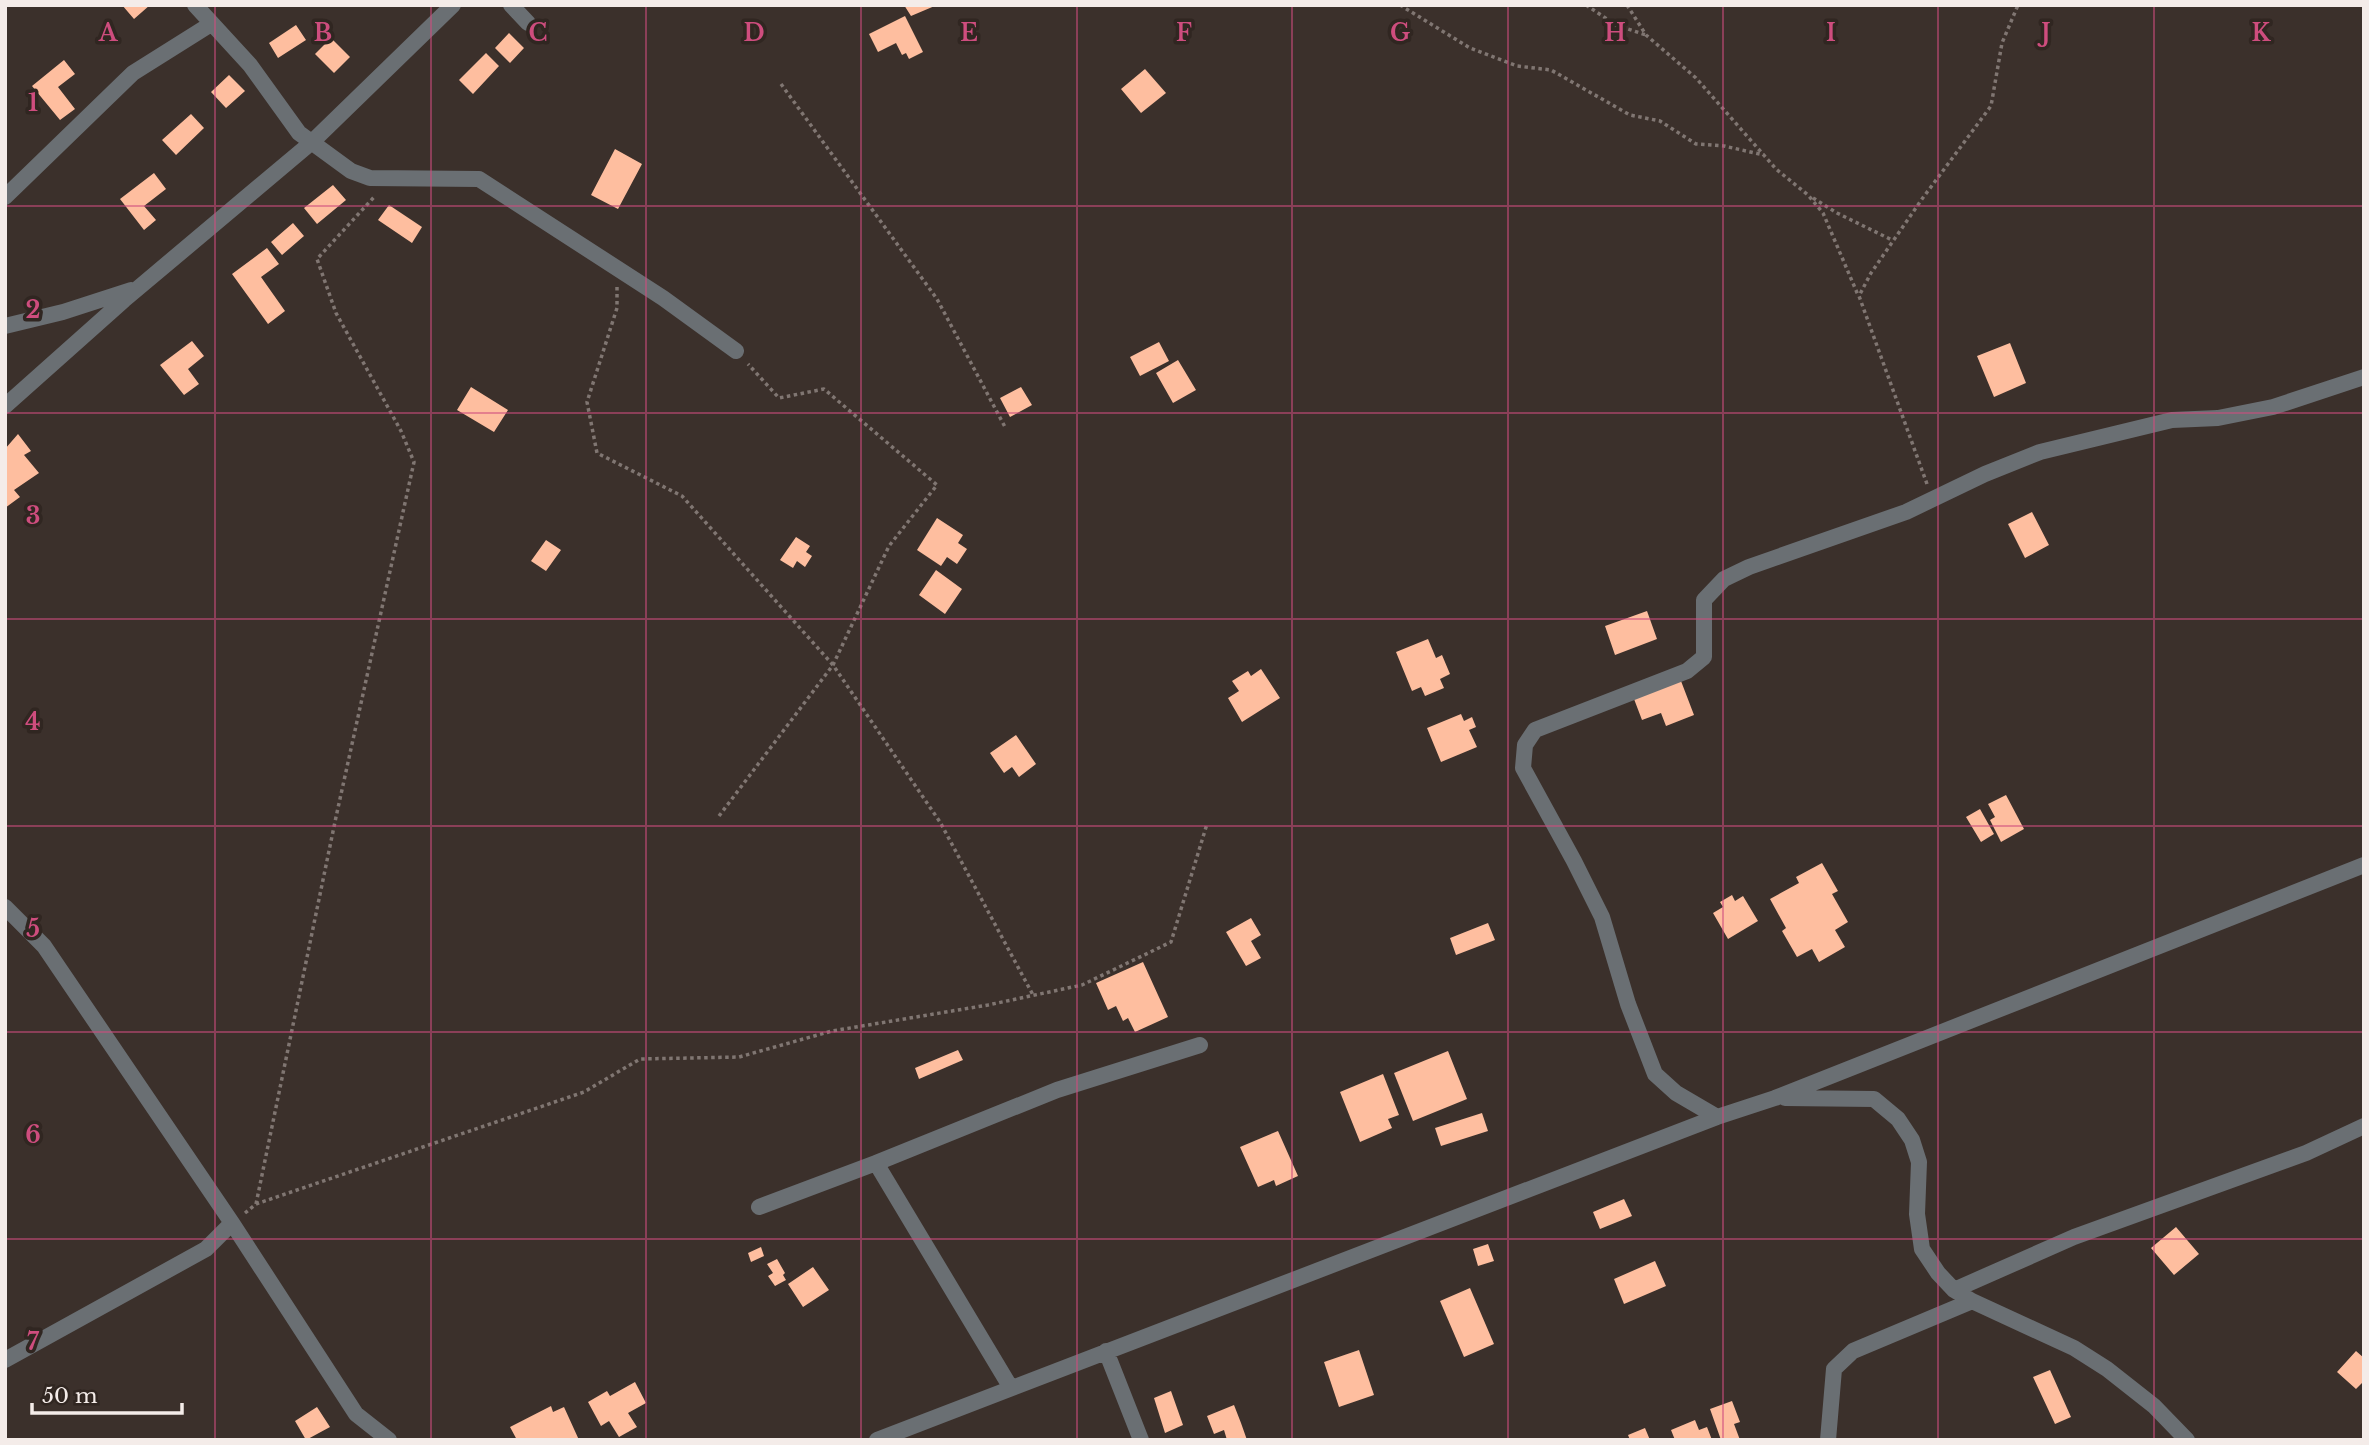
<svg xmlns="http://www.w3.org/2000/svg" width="2369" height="1445" font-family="'Libre Baskerville',serif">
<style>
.building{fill:#febe9f}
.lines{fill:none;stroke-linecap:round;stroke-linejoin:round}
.path{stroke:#807672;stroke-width:3.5;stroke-dasharray:3.5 3.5;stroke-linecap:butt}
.street{stroke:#6a6f73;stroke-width:16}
.grid{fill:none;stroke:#ce4d7e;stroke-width:2;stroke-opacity:0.55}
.grid-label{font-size:23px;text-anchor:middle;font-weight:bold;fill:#ce4d7e;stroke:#302621;stroke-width:7;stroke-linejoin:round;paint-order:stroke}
</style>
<rect width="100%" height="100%" fill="#3b302b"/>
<!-- building -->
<path class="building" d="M122,5H150L134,19Z
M904,5H937L911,16Z
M905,16L923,52L909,59L906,53L902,55L896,43L878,52L869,34Z
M296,25L306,40L278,58L269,43Z
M509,33L524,48L510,63L495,48Z
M331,38L350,57L334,73L315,54Z
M486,53L499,66L473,94L459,80Z
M64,60L75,74L58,87L75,109L60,120L32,86Z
M1145,69L1166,93L1141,113L1121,89Z
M229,75L245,91L226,108L211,92Z
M191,114L204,128L176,155L162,140Z
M615,149L642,164L618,209L591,195Z
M154,173L166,189L144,206L156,220L144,230L120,199Z
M333,185L346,200L317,224L304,208Z
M389,205L422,227L412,243L378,220Z
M293,223L304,236L282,255L271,242Z
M267,248L279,264L261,277L285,311L268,324L232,274Z
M192,341L204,356L188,369L199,384L184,395L160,365Z
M1159,342L1169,361L1140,376L1130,357Z
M2010,343L2026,383L1994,397L1977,356Z
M1178,360L1196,390L1173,403L1156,373Z
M471,387L508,410L494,432L457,410Z
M1021,387L1032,405L1010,417L1000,398Z
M18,434L31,451L24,455L39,473L14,490L20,497L5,508V449Z
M2032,512L2049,545L2025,558L2008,524Z
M937,518L963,535L958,543L967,549L957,564L947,557L941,566L917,550Z
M796,537L810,546L806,552L812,556L805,567L797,561L793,568L780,560Z
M546,540L561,550L546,571L531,561Z
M936,570L962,589L945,614L919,595Z
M1647,611L1657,639L1615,655L1605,626Z
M1428,639L1436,658L1442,655L1450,674L1440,679L1444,688L1425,696L1421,687L1412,691L1396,652Z
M1261,669L1280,698L1242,722L1228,698L1239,691L1232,681L1248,671L1251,676Z
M1681,681L1694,715L1666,726L1661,713L1642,720L1634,699Z
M1461,714L1464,721L1472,717L1476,727L1469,730L1477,747L1441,762L1427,728Z
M1016,735L1036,764L1019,777L1012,767L1004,773L990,753Z
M2006,795L2024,829L2001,842L1990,820L1995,817L1988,804Z
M1980,809L1994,834L1981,842L1966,817Z
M1822,863L1838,891L1832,894L1848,922L1835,930L1845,947L1819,962L1812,949L1797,957L1782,931L1786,928L1770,899L1799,883L1796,877Z
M1732,895L1735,901L1743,896L1758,921L1728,939L1713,913L1723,907L1720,902Z
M1251,918L1261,935L1251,941L1261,958L1246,966L1226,932Z
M1488,923L1495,940L1456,955L1450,938Z
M1143,962L1168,1017L1135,1032L1128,1018L1123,1021L1116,1006L1108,1010L1096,983Z
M958,1050L963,1060L919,1079L915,1068Z
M1448,1051L1467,1099L1413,1121L1394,1073Z
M1383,1074L1399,1115L1388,1119L1392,1128L1360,1142L1340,1092Z
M1482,1113L1488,1131L1441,1146L1435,1128Z
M1278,1131L1298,1176L1276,1186L1274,1180L1258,1187L1240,1147Z
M1624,1199L1632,1216L1600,1229L1593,1212Z
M2176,1227L2199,1254L2174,1275L2151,1248Z
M1488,1244L1494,1261L1478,1266L1473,1249Z
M761,1247L764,1256L751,1262L748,1253Z
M777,1259L785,1273L783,1275L786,1280L775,1286L768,1276L773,1273L767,1264Z
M1655,1261L1666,1286L1624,1304L1614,1279Z
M813,1267L829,1290L803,1307L788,1284Z
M1470,1288L1494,1344L1464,1357L1440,1301Z
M1359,1350L1374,1395L1339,1407L1324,1362Z
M2356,1351L2364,1358V1381L2356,1389L2337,1372Z
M2050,1370L2071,1417L2055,1424L2033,1377Z
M635,1382L646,1403L628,1413L637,1427L619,1437L609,1421L601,1426L588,1402L607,1391L610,1396Z
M1171,1391L1183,1425L1165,1433L1154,1398Z
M1732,1401L1740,1422L1734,1424L1740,1440H1721L1710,1409Z
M1234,1405L1241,1423L1247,1440H1227L1224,1430L1214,1434L1207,1416Z
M551,1406L553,1412L564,1407L579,1440H517L510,1427Z
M317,1407L330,1427L306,1440L295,1421Z
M1695,1420L1699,1430L1707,1427L1712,1440H1675L1671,1430Z
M1645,1428L1650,1440H1630L1628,1435Z"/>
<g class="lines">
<!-- path -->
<path class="path" d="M1400,5L1470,48L1517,66L1551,70L1630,115L1660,121L1696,144L1724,146L1764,155
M1586,5L1616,25L1646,35
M1627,5L1646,35L1696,78L1776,169L1808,195L1823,213L1858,295
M781,84L937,299L1005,427
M1813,198L1837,213L1892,240
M617,287V308L587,402L597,453L682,496L833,665L940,822L1033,995
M1927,484L1859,296L1871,273L1922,199L1991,106L2002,43L2018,5
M719,816L833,665L889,546L937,485L824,389L779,398L748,364
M256,1204L336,817L414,462L401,431L336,313L317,259L375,196
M245,1213L256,1204L584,1092L640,1059L739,1057L832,1031L988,1005L1082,985L1171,942L1207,824"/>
<!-- street -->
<path class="street" d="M195,5L250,65L299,133L351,171L370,178L479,179L663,298L736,351
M511,5L528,23
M5,197L133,73L211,24
M5,326L63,312L131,290
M5,406L124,300L312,142L453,5
M5,907L44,946L232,1223L356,1414L389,1440
M1785,1098L1874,1099L1898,1119L1912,1140L1919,1162L1917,1214L1922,1249L1938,1273L1954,1290L1972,1301L2074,1348L2107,1369L2154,1406L2187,1440
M1717,1117L1676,1093L1655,1074L1628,1004L1602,917L1574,861L1523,768L1525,745L1535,730L1687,671L1704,657V600L1724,579L1749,567L1906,512L1985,474L2040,452L2172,420L2218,418L2273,407L2364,377
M759,1207L876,1163
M1954,1290L2074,1237L2306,1153L2364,1126
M1106,1351L1141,1440
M5,1360L206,1249L232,1223
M1011,1388L876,1163L1057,1090L1200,1045
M877,1440L1717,1117L1775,1098L2364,865
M1828,1440L1834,1369L1853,1351L1972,1301"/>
</g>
<!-- grid -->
<path class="grid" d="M215,5V1440M431,5V1440M646,5V1440M861,5V1440M1077,5V1440M1292,5V1440M1508,5V1440M1723,5V1440M1938,5V1440M2154,5V1440M5,206H2364M5,413H2364M5,619H2364M5,826H2364M5,1032H2364M5,1239H2364"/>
<g class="grid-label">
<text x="108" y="41">A</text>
<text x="323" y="41">B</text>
<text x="538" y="41">C</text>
<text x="754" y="41">D</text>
<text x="969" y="41">E</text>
<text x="1184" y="41">F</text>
<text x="1400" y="41">G</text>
<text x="1615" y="41">H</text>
<text x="1831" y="41">I</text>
<text x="2046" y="41">J</text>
<text x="2261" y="41">K</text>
<text x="33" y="111">1</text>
<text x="33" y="318">2</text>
<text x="33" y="524">3</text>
<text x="33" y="730">4</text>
<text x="33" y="937">5</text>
<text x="33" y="1143">6</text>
<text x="33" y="1350">7</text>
</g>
<!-- border -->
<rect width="2369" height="1445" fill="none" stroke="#f4ece9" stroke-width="14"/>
<!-- scale -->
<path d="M32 1403v10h150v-10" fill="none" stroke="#f4ece9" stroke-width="3.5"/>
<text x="42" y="1403" font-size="21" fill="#f4ece9" stroke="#302621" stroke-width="5" paint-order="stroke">50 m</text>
</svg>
